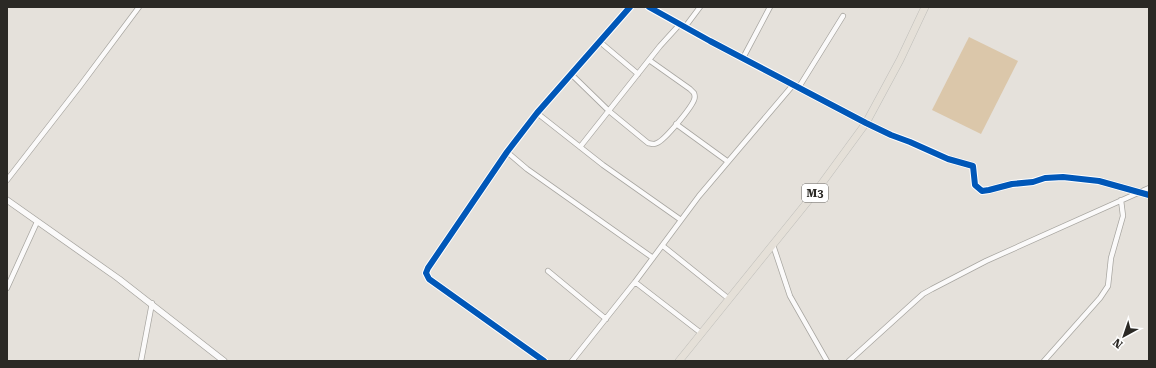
<svg xmlns="http://www.w3.org/2000/svg" width="1156" height="368" font-family="'Roboto Serif',serif">
<style>
.green{fill:#dbc7aa}
.lines{fill:none;stroke-linecap:round;stroke-linejoin:round}
.minor-casing{stroke:#a8a6a1;stroke-width:6}
.tertiary-casing{stroke:#a8a6a1;stroke-width:7}
.primary-casing{stroke:#bfbeba;stroke-width:8}
.minor{stroke:#fbfafa;stroke-width:4.5}
.tertiary{stroke:#fbfafa;stroke-width:5.5}
.primary{stroke:#e5e0d8;stroke-width:7}
.cycleway-casing{stroke:#fff;stroke-width:8}
.cycleway{stroke:#0057b8;stroke-width:6}
.labels{text-anchor:middle;dominant-baseline:central;stroke-width:3.5;stroke-linejoin:round;paint-order:stroke}
.shield{fill:#fff;stroke:#6b6966;stroke-width:1}
.shield-label{font-size:11px;font-weight:bold;fill:#2b2925}
</style>
<rect width="100%" height="100%" fill="#e5e1db"/>
<!-- green -->
<path class="green" d="M969,37L1018,61L981,134L932,110Z"/>
<g class="lines">
<!-- minor casing -->
<g class="minor-casing">
<path id="minor" d="M649,7L710,41L866,123L891,135L910,142L948,159L973,166L975,185L982,191L989,190L1012,184L1033,182L1045,178L1063,177L1099,181L1149,195
M685,27L700,7
M600,42L638,74
M743,58L770,7
M571,74L609,111L648,143C652,144 654,145 657,143C665,140 691,108 694,100C695,98 695,96 694,93L690,89L649,60
M799,87L843,16
M537,113L603,165L681,220
M676,124L727,161
M580,147L660,46L680,24
M507,152L527,169L653,258
M7,180L80,86L139,7
M773,245L790,296L827,361
M663,246L729,299
M548,271L606,319
M635,282L701,333
M7,288L37,222
M141,361L152,303
M544,361L429,279L426,273L428,268L507,152L537,113L630,7
M572,361L635,282L699,196L793,85
M849,361L913,303L923,294L932,289L986,261L1149,188
M1044,361L1100,298L1108,286L1111,258L1123,216L1121,200"/>
</g>
<!-- tertiary casing -->
<g class="tertiary-casing">
<path id="tertiary" d="M7,200L119,279L224,361"/>
</g>
<!-- primary casing -->
<g class="primary-casing">
<path id="primary" d="M679,361L817,190L866,123L900,60L925,7"/>
</g>
<!-- minor -->
<use href="#minor" class="minor"/>
<!-- tertiary -->
<use href="#tertiary" class="tertiary"/>
<!-- primary -->
<use href="#primary" class="primary"/>
<!-- cycleway casing -->
<g class="cycleway-casing">
<path id="cycleway" d="M649,7L710,41L866,123L891,135L910,142L948,159L973,166L975,185L982,191L989,190L1012,184L1033,182L1045,178L1063,177L1099,181L1149,195
M544,361L429,279L426,273L428,268L507,152L537,113L630,7"/>
</g>
<!-- cycleway -->
<use href="#cycleway" class="cycleway"/>
</g>
<g class="labels">
<!-- shield labels -->
<rect class="shield" x="802" y="184" width="26" height="18" rx="3"/>
<g class="shield-label">
<text x="815" y="193">M3</text>
</g>
</g>
<!-- border -->
<rect width="1156" height="368" fill="none" stroke="#2b2925" stroke-width="16"/>
<!-- north arrow -->
<g transform="translate(1124 336) rotate(220)" stroke="#ffffff" stroke-width="3" paint-order="stroke">
<path d="M0-3L7 15L0 10L-7 15Z" fill="#2b2925"/>
<text y="-6" font-size="11" font-weight="bold" text-anchor="middle" fill="#2b2925">N</text>
</g>
</svg>
